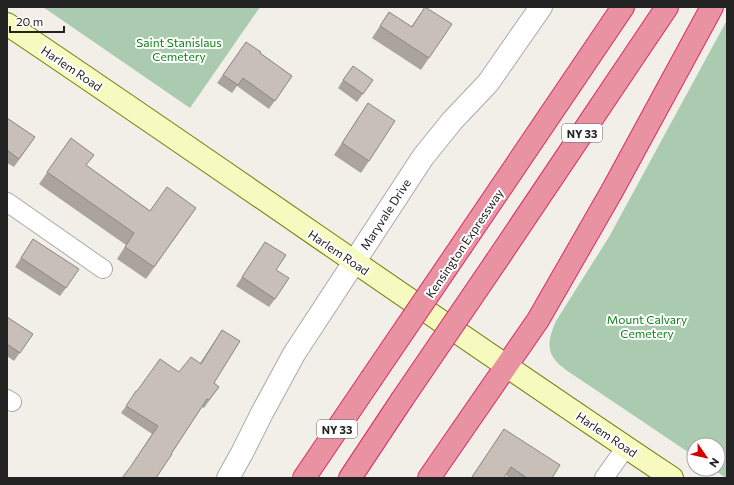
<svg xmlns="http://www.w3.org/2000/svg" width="734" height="485" font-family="Commissioner,sans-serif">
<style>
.cemetery{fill:#aacbaf}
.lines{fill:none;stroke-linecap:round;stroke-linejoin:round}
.minor-casing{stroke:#a9a9a9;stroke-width:20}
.tertiary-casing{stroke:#a9a9a9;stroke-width:24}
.secondary-casing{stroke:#707d05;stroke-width:24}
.motorway-casing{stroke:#dc2a67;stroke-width:24}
.minor{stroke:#fff;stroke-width:18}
.tertiary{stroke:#fff;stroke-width:22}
.secondary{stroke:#f7fabf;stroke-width:22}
.motorway{stroke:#e892a2;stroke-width:22}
.motorway-bridge-casing{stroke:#dc2a67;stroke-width:24;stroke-linecap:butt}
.motorway-bridge{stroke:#e892a2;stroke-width:22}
.wall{fill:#aba49e}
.building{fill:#c7bfb8;stroke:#8b8681}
.labels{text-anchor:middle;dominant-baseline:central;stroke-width:4;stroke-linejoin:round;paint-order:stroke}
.shield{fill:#fff;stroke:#646464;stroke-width:1}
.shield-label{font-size:11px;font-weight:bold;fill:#222}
.park-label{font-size:12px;fill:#0c8416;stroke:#fff}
.street-label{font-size:12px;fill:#222;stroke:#fff}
</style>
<rect width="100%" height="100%" fill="#f2efe9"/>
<!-- cemetery -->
<path class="cemetery" d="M43,7H260L190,108Z
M727,20V478H726L713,469H718V445H694V456L566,370C563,367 559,365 556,361C545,349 550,335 556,321L609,237Z"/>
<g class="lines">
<!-- minor casing -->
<g class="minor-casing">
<path id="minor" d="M7,202L103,269
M7,399L12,402
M604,478L626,447"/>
</g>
<!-- tertiary casing -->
<g class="tertiary-casing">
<path id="tertiary" d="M228,478L242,453L262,413L294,354L423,157L452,121L488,83L541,7"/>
</g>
<!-- secondary casing -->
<g class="secondary-casing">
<path id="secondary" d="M7,24C230,174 449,329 672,478"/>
</g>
<!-- motorway casing -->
<g class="motorway-casing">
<path id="motorway" d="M462,245L623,7
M497,260L667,7
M304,478L371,379
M350,478L401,401
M429,478L538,320L612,191L712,7"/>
</g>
<!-- minor -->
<use href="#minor" class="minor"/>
<!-- tertiary -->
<use href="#tertiary" class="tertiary"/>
<!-- secondary -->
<use href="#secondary" class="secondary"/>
<!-- motorway -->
<use href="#motorway" class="motorway"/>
<!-- motorway-bridge casing -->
<g class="motorway-bridge-casing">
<path id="motorway-bridge" d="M371,379L462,245
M401,401L497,260"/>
</g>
<!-- motorway-bridge -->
<use href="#motorway-bridge" class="motorway-bridge"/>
</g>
<!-- wall -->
<path class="wall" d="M425,7L429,58L421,70L372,38L389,12L411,27Z
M246,42L260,53L292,76L269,109L237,86L232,93L217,83Z
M343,80H373L357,102L338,88Z
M368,103L369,161L361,173L334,155Z
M7,118L35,137L14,167L7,163Z
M71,138L86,165L150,211L196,208L146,279L117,259L126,245L39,184Z
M33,239L66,288L60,296L15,267Z
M265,242L276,270L275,299L269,307L236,286Z
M7,317L33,334L14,361L7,356Z
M222,330L214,383L219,387L204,408L202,407L171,454L131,466L152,434L121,413L131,399L136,391H137L200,363Z
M504,429L552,478H509L506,475L504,478H471Z"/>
<!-- building -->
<path class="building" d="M425,7L452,24L429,58L380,26L389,12L412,27Z
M246,42L261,52L260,53L292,76L275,101L243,78L238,85L223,75Z
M353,66L373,80L363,94L343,80Z
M368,103L395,121L369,161L342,143Z
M7,118L35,137L19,159L7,150Z
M71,138L94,155L86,165L150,211L167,187L196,208L154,267L125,247L134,233L47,172Z
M33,239L79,269L66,288L21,258Z
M265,242L286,255L276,270L289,278L275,299L242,277Z
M7,317L33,334L20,353L7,344Z
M222,330L240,341L214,383L219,387L209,400L207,399L171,454H172L156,478H122L131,466L158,426L126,406L136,391H137L160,359L179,372L191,357L201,364Z
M504,429L560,465L552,478H527L511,467L504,478H474L472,477Z"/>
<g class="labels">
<!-- shield labels -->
<g class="shield">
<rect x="562" y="124" width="40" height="18" rx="3"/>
<rect x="317" y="420" width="40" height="18" rx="3"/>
</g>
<g class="shield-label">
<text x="582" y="133">NY 33</text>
<text x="337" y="429">NY 33</text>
</g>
<!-- park labels -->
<g class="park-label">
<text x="179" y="42">Saint Stanislaus<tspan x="179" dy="14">Cemetery</tspan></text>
<text x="647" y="319">Mount Calvary<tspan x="647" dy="14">Cemetery</tspan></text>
</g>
<!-- street labels -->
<g class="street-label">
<text transform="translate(72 68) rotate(34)">Harlem Road</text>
<text transform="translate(385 214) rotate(-57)">Maryvale Drive</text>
<text transform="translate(464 243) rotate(-56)">Kensington Expressway</text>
<text transform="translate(339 252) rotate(34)">Harlem Road</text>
<text transform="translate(607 434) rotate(34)">Harlem Road</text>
</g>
</g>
<!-- border -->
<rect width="734" height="485" fill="none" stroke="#222222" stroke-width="16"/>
<!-- north arrow -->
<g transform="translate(706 457) rotate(124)"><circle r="19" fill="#ffffff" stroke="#a7a7a7"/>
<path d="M0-3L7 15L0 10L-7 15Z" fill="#d40000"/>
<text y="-6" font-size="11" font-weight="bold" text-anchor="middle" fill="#222222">N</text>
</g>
<!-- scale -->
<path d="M10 26v6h54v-6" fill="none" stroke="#222222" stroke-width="2"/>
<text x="16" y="26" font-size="12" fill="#222222" stroke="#ffffff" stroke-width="3" paint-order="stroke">20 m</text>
</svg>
